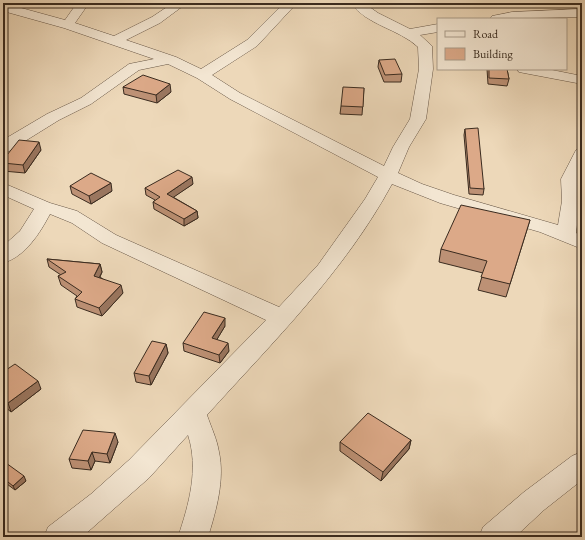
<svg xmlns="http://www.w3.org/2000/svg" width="585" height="540" font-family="'EB Garamond',serif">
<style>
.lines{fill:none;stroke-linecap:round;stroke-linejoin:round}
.street-casing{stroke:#675646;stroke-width:1}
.street{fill:#f3e6d2;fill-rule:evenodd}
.wall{fill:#bd9175;stroke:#3a2b1f}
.shaded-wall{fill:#9a765f;stroke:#3a2b1f}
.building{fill:#dca988;stroke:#3a2b1f}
</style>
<rect width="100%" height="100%" fill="#edd8b9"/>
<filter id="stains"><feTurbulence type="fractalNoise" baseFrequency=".005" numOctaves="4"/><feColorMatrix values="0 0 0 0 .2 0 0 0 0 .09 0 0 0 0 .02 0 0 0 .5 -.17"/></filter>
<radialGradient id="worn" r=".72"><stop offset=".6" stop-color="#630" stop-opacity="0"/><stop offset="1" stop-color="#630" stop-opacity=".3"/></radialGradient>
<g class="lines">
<!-- street casing -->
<g class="street-casing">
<path id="street" d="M3,3L65,20L77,3H89L75,23L114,36L152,17L173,3H187L160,23L126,40L176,57L201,69L247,40L284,3H297L257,46L212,75L240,93L384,166L393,147L410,119L419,69L418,47C399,29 366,25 351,3H364L378,13L410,29L438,24V32L420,35L432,46L433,69L426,119L409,147L398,173L422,184L454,195L558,225L562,201L561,179L576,150L582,149V172L579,179L580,201L576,233L582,236V249L540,232L440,203L392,184C345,271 273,342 207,415C211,427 217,439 219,452C225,480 216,511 208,537H178C189,504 199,469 188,435L149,478L82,537H44L48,527L91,494L129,460L266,320L102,243L72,223L50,214C40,233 25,257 3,263V246L20,231L34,209L3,195V183L50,203L77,211L116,235L279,307L318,265L365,199L378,177L230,99L197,78L168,64L139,70L91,104L59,120L9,151L3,152V140L47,114L81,98L129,64L154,59L64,28L3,11Z
M582,9V17L490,19L492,16L512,12Z
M517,69H547L582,76V84L524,73L519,72Z
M582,452V480L544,510L515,537H479L483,527L524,492L572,456Z"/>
</g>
<!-- street -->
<use href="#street" class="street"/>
</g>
<!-- wall -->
<path class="wall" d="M379,60L402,74L401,82H384L378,67Z
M487,69H507L509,79L507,86L488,84Z
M123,87L171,92L157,103L124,94Z
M364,88L362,115L340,114L341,106Z
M465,129L484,189L483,195L469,194L464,135Z
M41,150L25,173L3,171V160Z
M193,184L173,197L197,211L198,218L184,226L154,209L153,202L155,200L146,195L145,188Z
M70,186L112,191L91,204L72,194Z
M530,220L506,297L478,290L483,273L439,262L441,249Z
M47,259L100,264L102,272L100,277L123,293L102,316L77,307L75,299L77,296L61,285L58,276L61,275L49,267Z
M225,326L217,339L229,351L220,363L184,351L183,343Z
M166,344L168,353L151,385L136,382L134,373Z
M3,372L41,389L11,412L3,405Z
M411,440L409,449L381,481L340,451V442Z
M118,442L110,463L95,461L91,470L72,468L69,459Z
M3,466L26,481L15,490L3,481Z"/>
<!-- shaded-wall -->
<path class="shaded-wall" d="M170,84L171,92L157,103L156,95Z
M39,142L41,150L25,173L23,165Z
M192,177L193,184L168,201L167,194Z
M111,183L112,191L91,204L89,196Z
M197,211L198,218L184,226V219Z
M4,216L7,225L3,227V217Z
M100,264L102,272L96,284L94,276Z
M121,285L123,293L102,316L99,308Z
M225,318V326L213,346L212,338Z
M228,343L229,351L220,363L219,355Z
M166,344L168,353L151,385L149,376Z
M38,381L41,389L11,412L8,403Z
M115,433L118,442L110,463L107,454Z
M411,440L409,449L381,481L383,472Z
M92,452L95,461L91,470L88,461Z
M24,476L26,481L15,490L13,486Z"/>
<!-- building -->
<path class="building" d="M395,59L402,74L385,75L379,60Z
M489,69H507L509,79L489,78Z
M143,75L170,84L156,95L123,87Z
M343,87L364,88L363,107L341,106Z
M478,128L484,189L470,188L465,129Z
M19,140L39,142L23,165L3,163V160Z
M178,170L192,177L167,194L197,211L184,219L153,202L160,197L145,188Z
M91,173L111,183L89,196L70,186Z
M461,205L530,220L510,284L481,277L487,261L441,249Z
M47,259L100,264L94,276L121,285L99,308L75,299L82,292L58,276L66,272Z
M204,312L225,318L212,338L228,343L219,355L183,343Z
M152,341L166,344L149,376L134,373Z
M15,364L38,381L8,403L3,400V372Z
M368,413L411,440L383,472L340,442Z
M83,430L115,433L107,454L92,452L88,461L69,459Z
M6,463L24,476L13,486L3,478V466Z"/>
<!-- margin -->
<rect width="585" height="540" fill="none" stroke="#edd8b9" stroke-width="16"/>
<rect x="4" y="4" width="577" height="532" fill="none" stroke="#3a2b1f" stroke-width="2"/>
<rect x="8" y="8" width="569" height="524" fill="none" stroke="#3a2b1f"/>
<!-- legend -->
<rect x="437" y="18" width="130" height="52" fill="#f3e6d2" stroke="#a99b8a"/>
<rect x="445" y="31" width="20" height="6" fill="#f3e6d2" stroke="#a99b8a"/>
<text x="473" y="38" font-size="12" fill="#3a2b1f">Road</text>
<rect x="445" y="48" width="20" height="12" fill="#dca988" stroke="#a99b8a"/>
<text x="473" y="58" font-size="12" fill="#3a2b1f">Building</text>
<rect width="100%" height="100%" filter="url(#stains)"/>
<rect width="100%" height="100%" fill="url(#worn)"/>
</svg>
